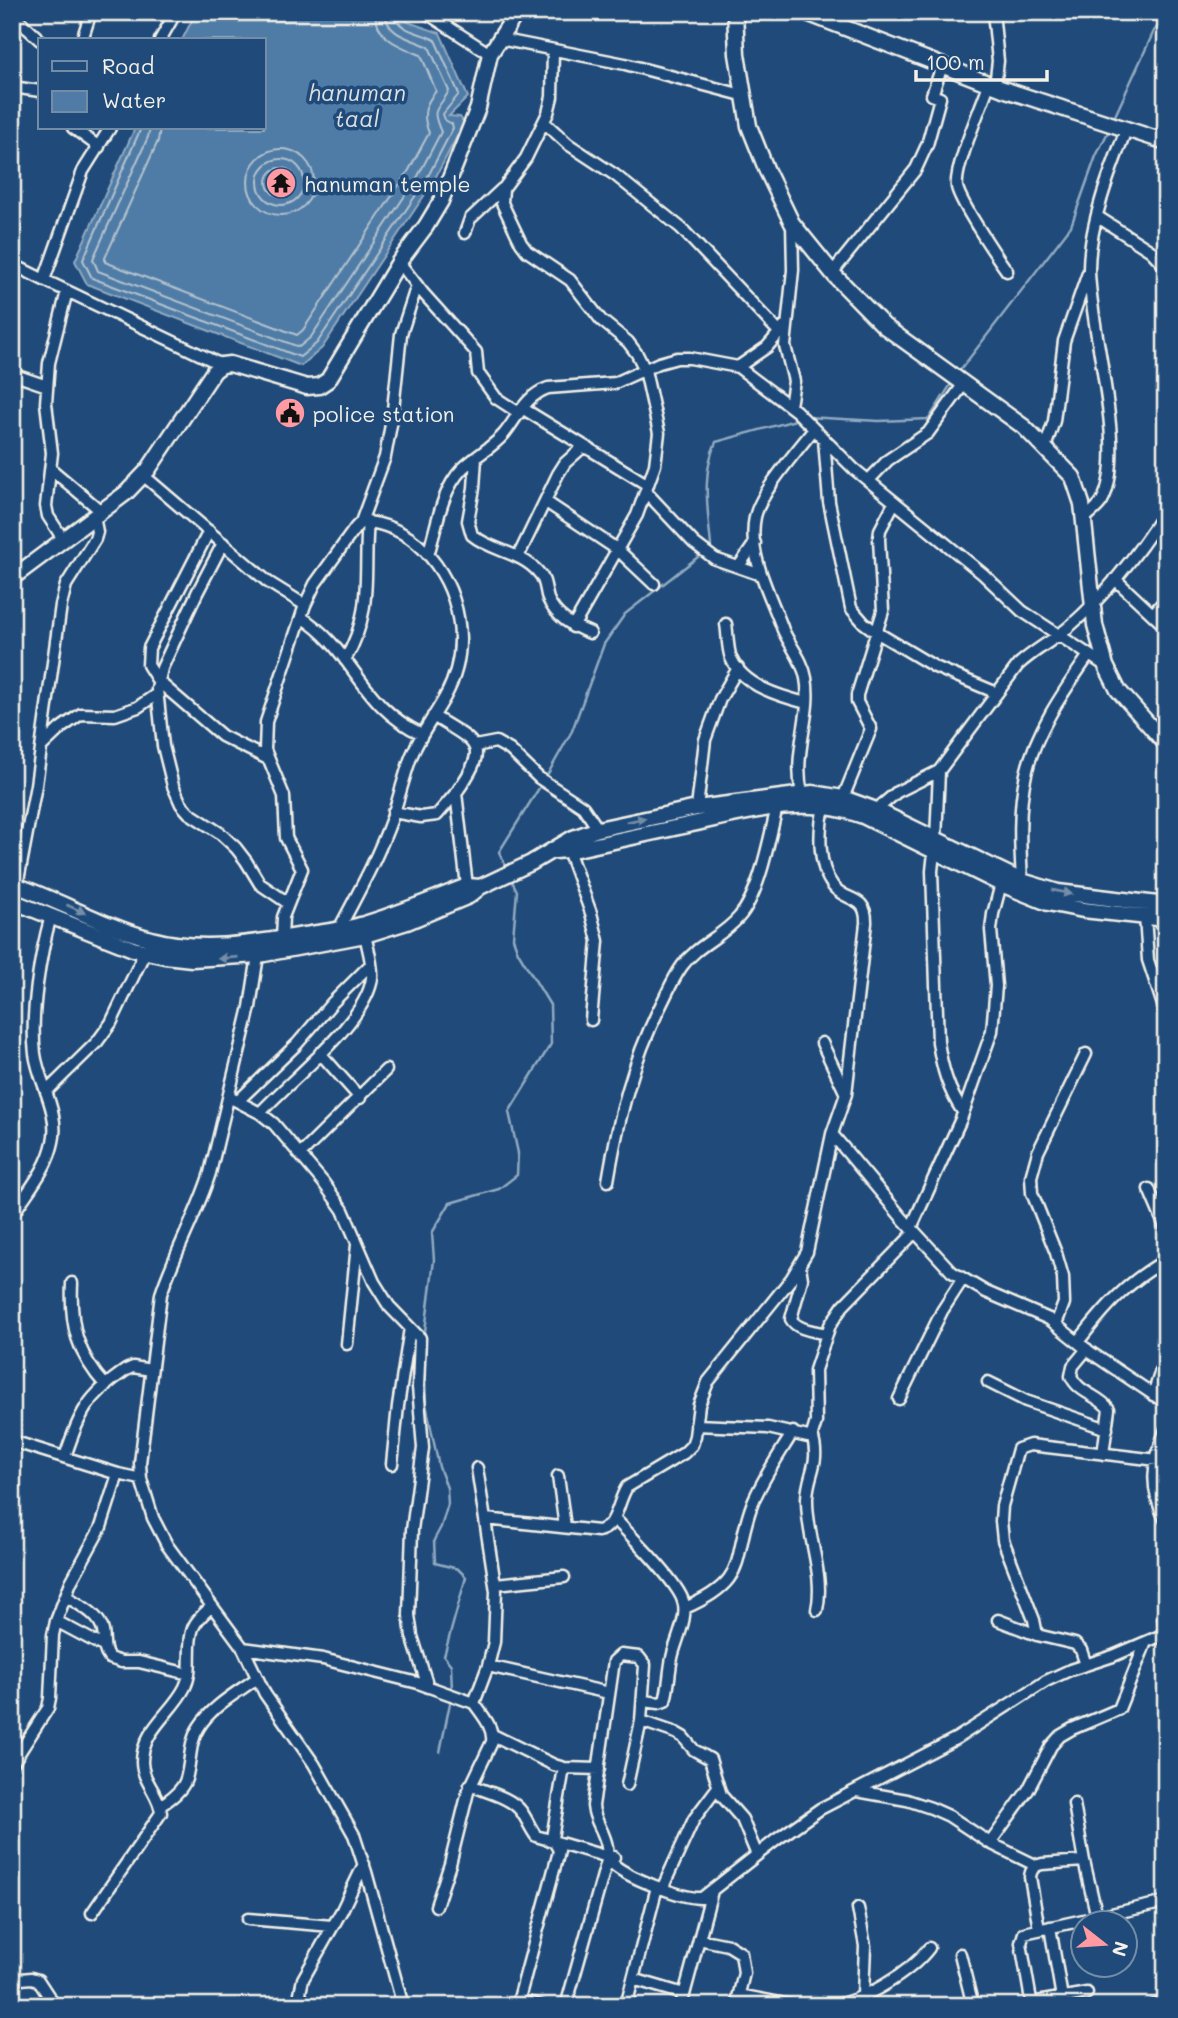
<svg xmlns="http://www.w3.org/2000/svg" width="1178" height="2018" font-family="Mali,sans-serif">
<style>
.water{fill:#507ba6;stroke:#92aac0;stroke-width:2}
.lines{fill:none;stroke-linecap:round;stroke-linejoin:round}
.shore{stroke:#b2c2ce;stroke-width:2}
.stream{stroke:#92aac0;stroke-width:2.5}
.street-casing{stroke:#f4f1e8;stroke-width:15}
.secondary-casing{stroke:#f4f1e8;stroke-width:19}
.street{stroke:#1f4a7a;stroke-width:10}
.secondary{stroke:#1f4a7a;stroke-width:14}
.oneway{fill:#748da6}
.labels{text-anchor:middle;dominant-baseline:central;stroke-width:7;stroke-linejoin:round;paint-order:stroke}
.poi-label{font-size:21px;fill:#f4f1e8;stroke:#1f4a7a;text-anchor:start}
.water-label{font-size:23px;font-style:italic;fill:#dbdfde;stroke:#1f4a7a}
</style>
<rect width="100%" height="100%" fill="#1f4a7a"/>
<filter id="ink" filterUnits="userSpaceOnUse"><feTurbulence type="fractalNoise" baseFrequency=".0143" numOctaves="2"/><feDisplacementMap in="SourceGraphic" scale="14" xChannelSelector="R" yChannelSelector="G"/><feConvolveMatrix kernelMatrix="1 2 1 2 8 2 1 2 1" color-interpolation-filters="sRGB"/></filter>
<g filter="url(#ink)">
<!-- water -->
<path class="water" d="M196,12H399L408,22L440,33L468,97L449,116L460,117L464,123L432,184L322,348L301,366L87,284L75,261L135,128H264V40H182Z"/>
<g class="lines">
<!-- shore -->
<path class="shore" d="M141,128L83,260L92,278L300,357L317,343L426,180L453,128L452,124L445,120L443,114L459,94L435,40C421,32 397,32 394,12
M150,128L148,137L93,259L98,271L299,347L311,337L418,176L441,132C430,107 437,112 449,91L429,47C412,38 387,37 385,12
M160,128L158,141L105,258V262L297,335L303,330L409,170L429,133C422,116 424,105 436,91L421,55C399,46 376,39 375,12
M248 182a33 33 0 1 1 66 0a33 33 0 1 1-66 0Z
M258 182a23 23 0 1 1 46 0a23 23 0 1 1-46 0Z
M267 182a14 14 0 1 1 28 0a14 14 0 1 1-28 0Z"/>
<!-- stream -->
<path class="stream" d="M1114,118L1154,31L1166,16
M958,373L1071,226L1096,156L1110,128
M806,417L879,421L929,419L953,381
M708,549L711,546C708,511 701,474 716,442L799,419
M545,779L572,731L604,644L625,614L703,553
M507,869L499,852L541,785
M424,1339L434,1260L432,1233L450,1203L499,1189L517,1175L518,1153L509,1112L551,1044L550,1005L518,952L513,938L517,891L511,879
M424,1349L426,1404L439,1467L447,1488L448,1504L441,1527L434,1540L435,1563L458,1569L466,1577L444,1656L451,1665L452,1691
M440,1752L451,1698"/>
<!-- street casing -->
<g class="street-casing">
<path id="street" d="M425,12L490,54
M993,12L998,61L995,86
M12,14L40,40
M499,39L625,64L742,95
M82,40L91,12
M160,40L176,12
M553,50L552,97L548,113L526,158L503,189L502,203L521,243L527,251L570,280L601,320L628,342L637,354L645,370L659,433L655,465L637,515L573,627
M989,84C982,106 954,167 957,187C960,202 996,256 1007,271
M12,87L40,91
M544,122L568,144L615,175L681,228L779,332
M73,128L99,147
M110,128L83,171L44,280L222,365
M1098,217L1151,251L1166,267
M465,233L470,219L502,189
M399,262L423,293L476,352L478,373L496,398L519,413
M12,264L44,280
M832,273L916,169L927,145L940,98L932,95L942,66
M738,367L796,411L854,469L983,574L1022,611L1106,666
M12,374L47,386
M790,406L794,381L785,346L793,270L792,223
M522,408L648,485
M824,439L829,502L851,608L864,623L876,632L935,667L997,693
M1045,448L1054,421L1064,341L1088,273
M476,458L474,488L468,521L472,535C491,551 522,552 539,573C546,580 545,590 548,599C556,617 572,626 590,633
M51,469L101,511
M143,475L268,582L305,605
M869,480L888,460L928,433L963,385
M646,492L694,543L715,559L761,575
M546,502L618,550L654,584
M1083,520C1089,514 1098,508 1102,501C1129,452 1089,328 1089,269C1089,225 1110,171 1126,130
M361,522L385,457L392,419L401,334L417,285
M209,531L149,648L148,665L158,681L222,736L268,759
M63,539L48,516L46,506L52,453L46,403L49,363L67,291
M223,543L197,593L162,668L157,689L163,746L173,786L181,804L189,813L220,833L236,848L246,861L260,884L288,903
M428,555C437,526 441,491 462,469C475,456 492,448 504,434C518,417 525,396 548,388L615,383L659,363L677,358H690L738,367L767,347L786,325
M518,557L558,474L565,463L584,446
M739,566L755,543
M1115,579L1166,627
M1153,614L1166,599
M301,617C354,650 360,706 422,734
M726,624C728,635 727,647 731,658C743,686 779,696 806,703
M345,660C374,610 363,574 368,521
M433,716C478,744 491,744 456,793L467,886
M42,746L61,728L81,714L115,715L138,707L157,694
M475,746L496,742L510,750L539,778L583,807L598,829
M802,794C792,751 813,715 806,678C803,660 790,646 783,630C771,596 747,555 755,517C761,491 797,451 814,429
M843,798L871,729L857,702V695L883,611L879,539L880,530L894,503
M697,808L705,740L720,699L738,668
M876,810L897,792L939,771
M393,812L421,817L437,815L456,793
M936,839L939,771L1018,665C1034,650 1053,641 1070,626C1107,594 1139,552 1166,510
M568,850L591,913L598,941L591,1020
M934,852L932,871L938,1042C942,1068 948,1090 963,1112
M1022,881C1020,846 1018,808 1026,774C1036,730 1064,691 1089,655
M17,886L36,785L61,605L66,585L95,539L97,532L94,516
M1145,916L1148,960L1166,1014
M282,938L283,917L302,869L286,838L284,796L265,750L266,722L305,605L315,584L356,527L361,522C383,521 408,534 423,549C461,588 472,648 445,697C434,717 420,735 411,757C404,777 399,798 392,818C378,857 358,893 339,929
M259,949L250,1007L210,1173C197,1214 175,1252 161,1294L140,1463L141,1479L153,1518L167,1545L243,1648L265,1694L314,1764L354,1835L366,1872L403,2006
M822,1043L846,1094
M320,1053L360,1098
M46,1092L97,1042L111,1023L145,952
M229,1097L260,1113L274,1124L323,1182L343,1210L374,1282L389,1306L420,1338L418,1387L423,1448L412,1530L409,1615L412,1636L428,1687
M238,1101L297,1044L332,1003L371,964
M260,1113C290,1080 367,1021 372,978C373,964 368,949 365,935
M832,1134L903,1219L952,1272L986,1292L1049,1319L1090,1352L1166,1403
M300,1155L386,1070
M608,1181C619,1116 632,1062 662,1003C668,991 674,977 682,966C697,945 722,937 739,917C760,893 769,839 777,807
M1149,1189L1166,1229
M12,1216C27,1191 47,1171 53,1142C60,1112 39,1083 35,1054C30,1015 40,954 51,916
M911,1228L961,1119L992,1031L996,986L991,930L993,914L1001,884
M800,1266L802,1279L791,1319C797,1330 815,1331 827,1334
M72,1283C70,1326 77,1354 106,1386
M1056,1324L1064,1303L1063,1277L1056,1253L1032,1193L1031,1177L1038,1152L1086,1054
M1078,1342C1105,1307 1127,1282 1166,1260
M347,1344L357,1245
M1087,1349L1073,1366L1071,1376C1078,1393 1099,1395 1109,1409L1103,1454
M988,1382L1026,1401L1107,1429
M1153,1395L1166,1355
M899,1399L942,1311L962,1280
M696,1425L768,1428L808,1437L812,1435L816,1422L815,1370L830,1325L843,1306L915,1232
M1166,1429C1152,1463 1149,1489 1166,1521
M812,1435C821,1464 808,1472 807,1498C806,1536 825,1573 817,1610
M12,1441L118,1474L141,1479
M65,1457C79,1414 87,1396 126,1370L133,1367L151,1370
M392,1464L398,1406L410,1328
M558,1476L565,1527
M614,1518C630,1535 677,1581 683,1601C689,1617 675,1642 672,1658C669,1672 669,1687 665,1701L659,1703L644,1701
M486,1519L598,1531C618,1527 617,1502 627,1487L684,1453L692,1445L695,1436L699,1405L708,1382L791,1279L807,1252L832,1134L846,1094L866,923C867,894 846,903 833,886C817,865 819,830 824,806
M495,1584L564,1577
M66,1596C79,1605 100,1614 103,1631C105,1641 102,1649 109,1658L121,1662H139L189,1674
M685,1608C752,1579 731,1559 753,1502C763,1478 779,1455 793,1432
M998,1620L1037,1635L1075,1644L1081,1650L1086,1665
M56,1621L103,1646
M1037,1635L1034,1620L1003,1540L1001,1521L1002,1506L1018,1449L1030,1445L1166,1461
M243,1648L323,1659L418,1683L474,1703
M488,1666L609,1693
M641,1721L676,1733L683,1737L694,1750L710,1759L721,1795L742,1819L757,1855
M493,1735L554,1765L564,1768L599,1769
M12,1764L48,1708L50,1698L53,1635L56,1621L71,1582L101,1527L118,1474
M470,1785C486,1792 511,1797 521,1811C527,1819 530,1828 536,1836L608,1857H614
M627,1785L641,1721L645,1665L639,1657L621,1655L614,1661L593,1806C594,1821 605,1832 607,1847C608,1853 606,1858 611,1862C623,1876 683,1899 702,1898L776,1840L820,1809L957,1738L1046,1681L1070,1670L1113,1656L1160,1636L1165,1629L1163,1616L1166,1611
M857,1791L907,1800L931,1808L949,1816L990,1843L1035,1865
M1074,1804L1084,1861L1097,1917
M160,1806C170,1799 182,1791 186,1779C191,1762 189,1742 199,1727C212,1706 238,1692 257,1678
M990,1843L1028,1790L1051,1746L1060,1736L1072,1729L1119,1709L1146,1642
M662,1889L694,1819L718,1787
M436,1906L450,1864L468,1792L492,1742C494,1727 482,1715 474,1703L488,1666L494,1642L496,1591L477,1468
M858,1908L865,1946L863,1995L866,2006
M92,1913L161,1813C160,1795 142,1781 142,1762C142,1730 172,1713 185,1687C194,1669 186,1647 193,1628C196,1620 204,1613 211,1607
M248,1919L332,1926
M1050,1927L1062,1998
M1039,1929L1030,1877C1031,1869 1034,1866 1042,1864L1084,1861
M699,1939L728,1945L741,1953L744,1973L736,2006
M960,1954L973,2006
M633,1979L684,1994
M12,1980L31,1978L38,1980L55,2006
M739,1995L796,2006
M518,2000L542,2006
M1032,2003L1087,1993
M304,2006L300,1993L303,1979L342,1910L364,1864
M517,2006L558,1855L559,1850L552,1838L564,1768
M566,2006L608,1857
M626,2006L657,1887
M681,2006L712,1891
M831,2006C863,2001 909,1974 929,1948
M1032,2006L1021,1943L1024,1933L1166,1902
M1152,2006L1166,2002"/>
</g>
<!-- secondary casing -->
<g class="secondary-casing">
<path id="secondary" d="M735,12L737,54L749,126L767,171L792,223L835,276L884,326L1024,427L1073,477L1082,504L1095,625L1106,666L1118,690L1166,744
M804,12L1003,89L1166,142
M12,578L126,493L148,470L214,371L222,365L230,364L307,387L319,386L328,380L399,262L426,226L441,201L478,108L490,54L517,12
M555,851L577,849C614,841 651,833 688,825C745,812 806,794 863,816L1001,884L1048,903L1083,910L1166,919
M12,884C59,900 103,926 151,939C201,953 255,943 304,935C322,932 340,930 357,926C394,916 431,900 467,886L480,887
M12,901L133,949L165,956L192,959L259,955L365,935L407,922L469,896L480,887L531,863L573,838L598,829L697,808L813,793L843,798L876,810L1022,881L1058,892L1166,905"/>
</g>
<!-- street -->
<use href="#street" class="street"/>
<!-- secondary -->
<use href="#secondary" class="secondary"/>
</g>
<!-- one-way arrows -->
<defs><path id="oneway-solid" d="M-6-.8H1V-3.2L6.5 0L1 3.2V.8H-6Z" transform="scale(1.75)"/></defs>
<g class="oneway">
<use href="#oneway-solid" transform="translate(636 820) rotate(-12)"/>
<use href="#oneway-solid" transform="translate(1062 892) rotate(12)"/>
<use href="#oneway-solid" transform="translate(76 909) rotate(24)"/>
<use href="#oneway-solid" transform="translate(228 958) rotate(175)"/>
</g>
</g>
<!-- icons -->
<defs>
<g id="temple-disc" transform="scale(1.575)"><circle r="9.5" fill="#ff9aa2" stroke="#1f4a7a"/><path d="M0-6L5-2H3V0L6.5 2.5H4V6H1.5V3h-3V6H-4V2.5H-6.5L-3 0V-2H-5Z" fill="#111"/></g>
<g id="civic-disc" transform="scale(1.575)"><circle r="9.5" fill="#ff9aa2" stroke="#1f4a7a"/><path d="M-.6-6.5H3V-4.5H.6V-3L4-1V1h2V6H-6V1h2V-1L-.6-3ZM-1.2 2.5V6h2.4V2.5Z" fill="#111"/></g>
</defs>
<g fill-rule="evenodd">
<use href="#temple-disc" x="281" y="183"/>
<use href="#civic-disc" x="290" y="413"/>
</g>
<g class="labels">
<!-- poi labels -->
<g class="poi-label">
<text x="304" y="183">hanuman temple</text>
<text x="313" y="413">police station</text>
</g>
<!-- water labels -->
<g class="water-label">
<text x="357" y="92">hanuman<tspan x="357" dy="26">taal</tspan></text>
</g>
</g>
<!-- margin -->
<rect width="1178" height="2018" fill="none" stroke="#1f4a7a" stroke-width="42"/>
<rect x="21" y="21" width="1136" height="1976" fill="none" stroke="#f4f1e8" stroke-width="2.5" filter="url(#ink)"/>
<!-- legend -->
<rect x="38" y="38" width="228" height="91" fill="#1f4a7a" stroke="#748da6" stroke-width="2"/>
<rect x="52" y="61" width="35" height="10" fill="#1f4a7a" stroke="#748da6" stroke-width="2"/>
<text x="102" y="74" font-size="21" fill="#f4f1e8">Road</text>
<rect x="52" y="91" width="35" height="21" fill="#507ba6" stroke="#748da6" stroke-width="2"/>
<text x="102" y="108" font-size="21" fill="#f4f1e8">Water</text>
<!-- north arrow -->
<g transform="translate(1104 1944) rotate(107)"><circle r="33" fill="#1f4a7a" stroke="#748da6" stroke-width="2"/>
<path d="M0-5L12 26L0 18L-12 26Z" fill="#ff9aa2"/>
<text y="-10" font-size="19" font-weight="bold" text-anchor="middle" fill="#f4f1e8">N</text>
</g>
<!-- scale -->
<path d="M916 70v10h131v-10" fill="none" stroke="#f4f1e8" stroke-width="3.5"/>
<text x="926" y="70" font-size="21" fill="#f4f1e8" stroke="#1f4a7a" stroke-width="5" paint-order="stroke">100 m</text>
</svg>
